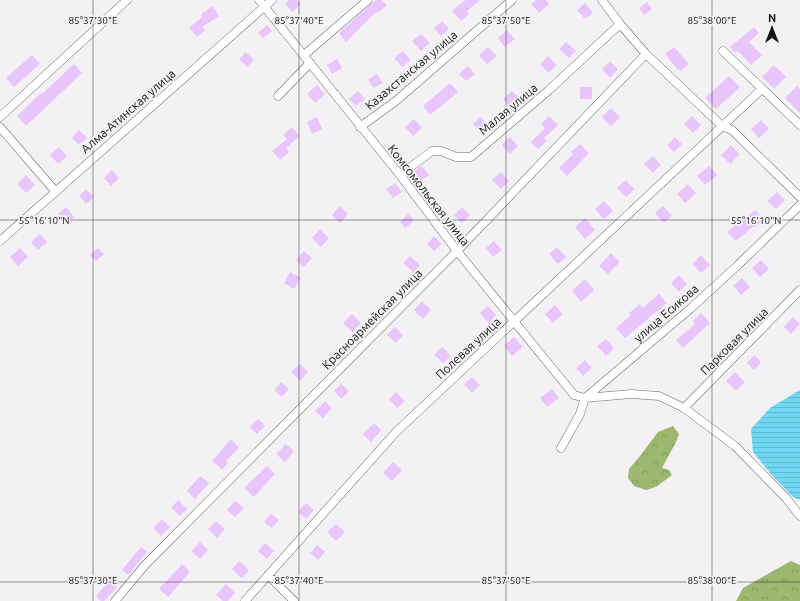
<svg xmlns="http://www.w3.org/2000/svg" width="800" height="601" font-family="Ubuntu,sans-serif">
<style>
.forest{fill:url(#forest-crowns)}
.water{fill:url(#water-rules)}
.building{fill:#e8c6fd}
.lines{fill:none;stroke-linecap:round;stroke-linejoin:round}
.minor-casing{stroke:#6a686b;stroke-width:9}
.minor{stroke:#fff;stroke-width:8}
.ticks{fill:none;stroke:#151415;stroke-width:1;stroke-opacity:0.45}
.labels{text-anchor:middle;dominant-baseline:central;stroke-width:3.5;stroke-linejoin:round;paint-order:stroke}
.street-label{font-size:12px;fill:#151415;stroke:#f3f1f4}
.ticks-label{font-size:10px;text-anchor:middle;fill:#151415;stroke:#f3f1f4;stroke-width:3.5;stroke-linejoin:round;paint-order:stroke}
</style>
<defs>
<pattern id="forest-crowns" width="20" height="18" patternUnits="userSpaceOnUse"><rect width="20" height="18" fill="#9cb86f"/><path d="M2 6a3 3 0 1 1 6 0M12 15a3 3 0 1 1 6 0" fill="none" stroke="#869d5f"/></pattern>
<pattern id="water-rules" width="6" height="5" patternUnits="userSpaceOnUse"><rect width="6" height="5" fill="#71d8f3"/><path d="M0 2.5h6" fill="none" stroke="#61b8cf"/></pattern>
</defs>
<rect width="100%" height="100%" fill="#f3f1f4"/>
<!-- forest -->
<path class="forest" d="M673,426L679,434L676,442L662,468L669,470L672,475L656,487L646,490L634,486L628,478L629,469L640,456L658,432Z
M791,561L800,565V601H736L743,588Z"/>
<!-- water -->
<path class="water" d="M800,390V500L793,497L771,474L753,452L751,429L770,408Z"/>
<!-- building -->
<path class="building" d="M289,0H297L301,4L292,12L285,4Z
M376,0H381L387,5L378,13L376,12L346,42L339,33Z
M465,0H480L467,11L469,14L461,21L452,11Z
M536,0H546L549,4L539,13L531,4Z
M647,2L652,9L644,15L639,8Z
M585,3L593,13L585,19L577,10Z
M213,6L219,16L202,27L205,30L197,37L189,28L202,17L201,14Z
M442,21L449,29L441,36L434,28Z
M267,25L272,31L263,38L258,33Z
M754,27L759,33L749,42L762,55L751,65L738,51L735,53L730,47Z
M507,30L515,39L505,47L498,38Z
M421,34L430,43L421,51L412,41Z
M566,42L576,51L569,58L559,49Z
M488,47L497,56L487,64L479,55Z
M674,47L689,64L680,71L679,69L678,70L665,54Z
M403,51L411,60L402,67L394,58Z
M246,52L254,60L247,67L239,59Z
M32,55L40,64L14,87L6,78Z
M548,56L557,65L548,73L540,64Z
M337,59L342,68L332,74L327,65Z
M610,61L618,69L610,78L602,69Z
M74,64L82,73L26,126L17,116L41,93L42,94Z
M774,65L786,77L774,89L762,77Z
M468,66L475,74L466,81L459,74Z
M377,74L383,83L373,88L368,79Z
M729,76L740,87L716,109L705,98Z
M450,83L458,92L430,115L423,106Z
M317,85L325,94L315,103L307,94Z
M797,86L800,89V113L785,98Z
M580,87H592V99H580Z
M358,91L365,99L356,106L349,99Z
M512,91L519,98L510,107L503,99Z
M611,108L620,117L611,126L602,117Z
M549,116L558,125L544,138L547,140L538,149L531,142L545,128L541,124Z
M692,116L701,125L693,133L684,124Z
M317,117L322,129L312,134L307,122Z
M480,117L488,125L481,132L473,124Z
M414,119L422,128L413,136L405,127Z
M761,120L769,129L759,138L751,129Z
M292,127L300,136L286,148L289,152L280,160L272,151L287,139L283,135Z
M79,130L87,138L79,145L72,138Z
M510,137L518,146L510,154L502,145Z
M675,137L682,144L674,152L667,145Z
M580,144L589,153L567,176L559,168L573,154L571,152Z
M731,145L740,154L730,164L721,155Z
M59,147L67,156L58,164L50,155Z
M653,156L661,165L653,173L644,164Z
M422,166L429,175L420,181L413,172Z
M709,166L717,175L705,185L697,176Z
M112,170L119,178L111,186L104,178Z
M501,172L509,181L501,189L492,180Z
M26,175L35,185L26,193L17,184Z
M626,180L634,189L626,197L617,188Z
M395,183L402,192L393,198L386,189Z
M688,184L696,193L685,203L677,194Z
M86,189L94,197L86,204L79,196Z
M777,192L785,200L776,209L767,201Z
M604,201L613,211L604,219L595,209Z
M340,206L348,214L340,223L332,215Z
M663,206L672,216L664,223L655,213Z
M66,207L74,217L67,224L58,214Z
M462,207L470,215L462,223L454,215Z
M755,210L764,219L755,227L754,226L736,241L727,232L737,224L738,225Z
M408,214L414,220L406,228L400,222Z
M585,218L595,230L585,239L575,227Z
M320,229L329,238L321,247L312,238Z
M40,234L47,242L38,250L31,242Z
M434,236L442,244L434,251L427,244Z
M494,241L502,250L493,257L486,248Z
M557,247L566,257L558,264L549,254Z
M20,248L28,257L18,266L10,257Z
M98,248L104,254L96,261L90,255Z
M304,251L312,258L304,267L296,260Z
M611,253L620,262L608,274L599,266Z
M701,255L710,265L701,273L692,264Z
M410,256L420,265L413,272L403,263Z
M761,260L769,269L760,277L752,268Z
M290,272L301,278L294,289L284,283Z
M679,275L687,284L679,292L671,283Z
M742,278L750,287L741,295L733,286Z
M585,279L594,290L581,302L572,291Z
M659,294L667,303L625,338L616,328L631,315L629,313L640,304L643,308Z
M422,301L431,310L423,319L414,310Z
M555,305L563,314L553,323L545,314Z
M488,306L496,315L489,323L480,313Z
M701,313L710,323L683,348L676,340L695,324L693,321Z
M352,314L361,323L352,332L343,323Z
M793,317L800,324L791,334L784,327Z
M395,327L403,335L396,343L387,335Z
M514,337L523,347L512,356L504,346Z
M606,339L614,348L606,356L597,346Z
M442,347L451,356L443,363L434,355Z
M754,355L761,362L754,370L747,363Z
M585,360L592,368L583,376L576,368Z
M300,364L308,372L300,381L291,372Z
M735,372L745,382L736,391L726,381Z
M472,377L480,385L472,393L464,384Z
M281,382L289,389L282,397L274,390Z
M341,384L349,391L342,399L334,391Z
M552,389L559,398L547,407L540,398Z
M396,392L405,401L397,408L389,399Z
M325,401L332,408L323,418L315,411Z
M258,419L265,426L257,434L250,427Z
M374,423L381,430L371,442L363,434Z
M231,439L239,448L226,461L228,463L222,470L212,461Z
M286,444L294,451L285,462L276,454Z
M393,462L402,470L392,481L383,473Z
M267,466L275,474L254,497L244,488Z
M200,476L209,483L195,499L187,491Z
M178,500L187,509L180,516L171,508Z
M235,501L244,508L235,517L227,510Z
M306,503L314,510L306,519L298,512Z
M271,514L279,520L272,528L264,522Z
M162,519L170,527L161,536L153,528Z
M216,521L225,529L217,538L208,529Z
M336,524L345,532L336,541L327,532Z
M200,542L208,550L200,559L191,551Z
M265,543L274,551L267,559L258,551Z
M317,545L325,552L318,560L310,553Z
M141,547L147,552L128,575L122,570Z
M239,561L249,570L242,578L232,569Z
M182,564L190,572L168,597L159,589Z
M110,580L117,587L104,601H101L96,596Z
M226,584L235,593L228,601H223L216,595Z"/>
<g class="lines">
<!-- minor casing -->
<g class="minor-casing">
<path id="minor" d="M259,0L400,175L457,251L574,395L585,398L631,394L659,396L684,408L735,446L786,498L800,516
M602,0L620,24L646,54L722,126L732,130L800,197
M723,51L800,125
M304,55L368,0
M278,96L310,63
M0,117L127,0
M0,127L55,191
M360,127L396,101L512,0
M400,175L432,151H441L456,157H471L549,90L620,24
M0,241L272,0
M684,408L800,290
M561,448L580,414L585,398L690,309L738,265L800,205
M268,575L294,601
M115,601L145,565L457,251L646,54
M245,601L396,432L762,89"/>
</g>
<!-- minor -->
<use href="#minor" class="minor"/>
</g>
<!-- ticks -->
<path class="ticks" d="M93,0V601M299,0V601M506,0V601M712,0V601M0,220H800M0,582H800"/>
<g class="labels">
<!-- street labels -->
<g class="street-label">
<text transform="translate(411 70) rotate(-40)">Казахстанская улица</text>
<text transform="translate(508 109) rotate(-40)">Малая улица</text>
<text transform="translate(128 111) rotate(-41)">Алма-Атинская улица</text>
<text transform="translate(429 195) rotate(52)">Комсомольская улица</text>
<text transform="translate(666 313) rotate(-41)">улица Есикова</text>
<text transform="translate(372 319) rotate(-45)">Красноармейская улица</text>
<text transform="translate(734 341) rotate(-45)">Парковая улица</text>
<text transform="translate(468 348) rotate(-43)">Полевая улица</text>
</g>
</g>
<g class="ticks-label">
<text x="93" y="24">85°37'30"E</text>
<text x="299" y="24">85°37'40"E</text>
<text x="506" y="24">85°37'50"E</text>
<text x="712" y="24">85°38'00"E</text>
<text x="44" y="224">55°16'10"N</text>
<text x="756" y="224">55°16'10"N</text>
<text x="93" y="584">85°37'30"E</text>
<text x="299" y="584">85°37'40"E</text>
<text x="506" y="584">85°37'50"E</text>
<text x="712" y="584">85°38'00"E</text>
</g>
<!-- north arrow -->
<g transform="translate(772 28)" stroke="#f3f1f4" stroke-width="3" paint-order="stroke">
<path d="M0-3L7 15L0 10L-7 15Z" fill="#151415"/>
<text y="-6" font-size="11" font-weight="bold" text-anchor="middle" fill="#151415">N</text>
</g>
</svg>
